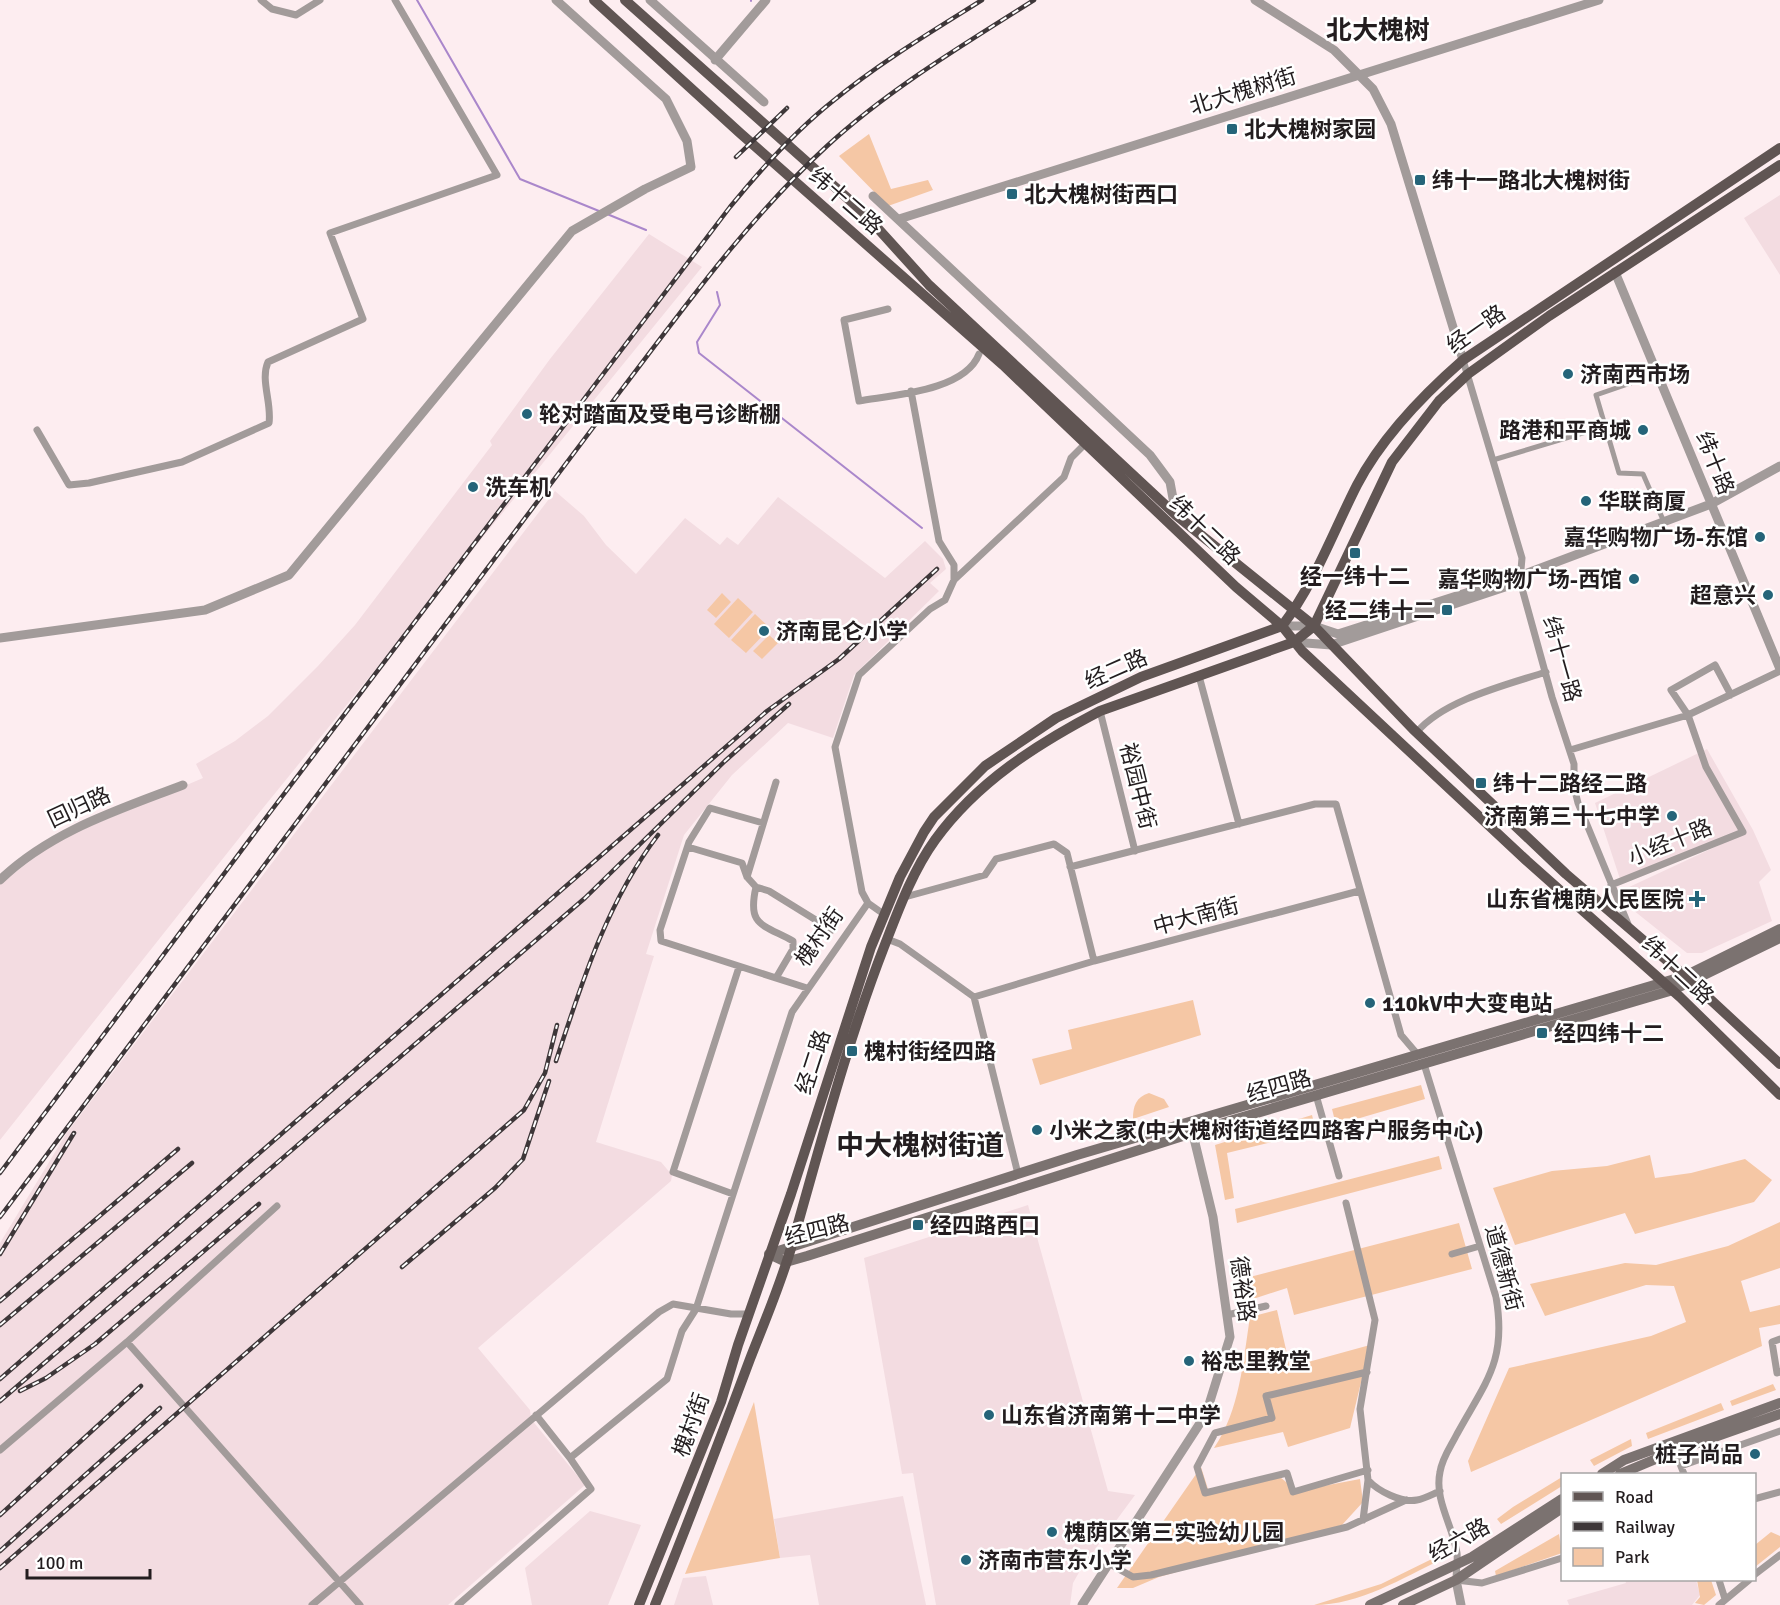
<svg xmlns="http://www.w3.org/2000/svg" width="1780" height="1605" font-family="Signika,'Noto Sans SC',sans-serif">
<style>
.built{fill:#f3dce1}
.green{fill:#f5c7a5}
.lines{fill:none;stroke-linecap:round;stroke-linejoin:round}
.stream{stroke:#aa87cb;stroke-width:2}
.pedestrian{stroke:#a29b9a;stroke-width:5}
.minor{stroke:#a29b9a;stroke-width:7}
.tertiary{stroke:#a29b9a;stroke-width:9}
.secondary{stroke:#7b7270;stroke-width:10}
.primary{stroke:#605553;stroke-width:10}
.rail-casing{stroke:#3e3739;stroke-width:4.5}
.rail{stroke:#fff;stroke-width:2;stroke-dasharray:7;stroke-linecap:butt}
.poi-dot{fill:#256479;stroke:#fff;stroke-width:2}
.labels{text-anchor:middle;dominant-baseline:central;stroke-width:5;stroke-linejoin:round;paint-order:stroke}
.street-label{font-size:22px;fill:#231d1f;stroke:#fff}
.poi-label{font-size:22px;font-weight:bold;fill:#231d1f;stroke:#fff;text-anchor:start}
.quarter-label{font-size:26px;font-weight:bold;fill:#231d1f;stroke:#fff}
.district-label{font-size:28px;font-weight:bold;fill:#231d1f;stroke:#fff}
</style>
<rect width="100%" height="100%" fill="#fdedf0"/>
<!-- built -->
<path class="built" d="M1780,195V275L1744,218Z
M649,234L702,267L259,813L0,1140V884L56,841L203,778L196,764L235,741L268,716L318,666L355,625L492,445L490,441L550,359Z
M555,491L584,516L606,545L636,574L685,518L720,545L727,537L738,545L778,497L885,578L925,541L943,559L946,569L930,583L939,591L854,675L833,738L788,723L732,775L684,835L646,954L654,956L596,1142L661,1162L672,1175L671,1181L478,1348L530,1410L531,1419L585,1485L448,1605H0V1243L66,1134Z
M1707,749L1753,830L1771,870L1759,882L1772,921L1702,953H1687L1633,910L1627,888L1743,834L1620,879L1595,803Z
M1028,1205L1108,1491L1135,1495L1082,1567L1073,1583L1070,1605H936L913,1473L902,1474L864,1258Z
M903,1496L926,1605H819L810,1555L780,1558L774,1519Z
M590,1511L641,1525L608,1605H532L525,1568Z
M706,1576L713,1605H674L683,1578Z
M1625,1580H1696L1700,1595L1692,1605H1569L1567,1600L1626,1583Z"/>
<!-- green -->
<path class="green" d="M869,134L891,189L928,180L933,190L888,206L839,156Z
M722,593L731,602L716,618L707,610Z
M738,598L753,612L729,638L714,624Z
M755,614L770,628L746,653L731,640Z
M769,635L778,643L762,659L753,651Z
M1193,1000L1201,1035L1040,1085L1032,1059L1072,1049L1068,1030Z
M1421,1085L1425,1099L1336,1125L1332,1109Z
M1149,1093L1164,1099L1169,1107L1133,1119C1133,1106 1136,1097 1149,1093Z
M1312,1115L1316,1131L1227,1153L1234,1198L1225,1200L1215,1145Z
M1650,1155L1655,1178L1691,1173L1745,1159L1772,1180L1754,1202L1635,1234L1625,1213L1515,1245L1493,1188L1552,1171L1607,1166Z
M1439,1156L1442,1169L1237,1223L1235,1209Z
M1780,1222V1268L1741,1281L1750,1312L1780,1305V1324L1759,1328L1762,1346L1471,1472L1468,1461L1509,1368L1651,1336L1686,1322L1674,1286L1646,1285L1545,1316L1530,1284L1625,1263L1656,1265L1728,1246Z
M1459,1223L1472,1269L1294,1315L1287,1288L1250,1300L1246,1278Z
M1277,1310L1290,1367L1370,1345L1350,1428L1288,1447L1283,1432L1214,1448C1240,1410 1243,1361 1250,1317Z
M1773,1384L1776,1390L1732,1406L1730,1401Z
M754,1402L780,1558L685,1574Z
M1721,1403L1724,1410L1648,1439L1646,1433Z
M1631,1439L1632,1446L1594,1466L1590,1460Z
M1201,1467L1208,1489L1253,1484L1280,1477L1297,1491L1360,1479L1363,1502L1342,1525L1159,1577L1133,1588H1117Z
M1562,1477V1486L1501,1524L1497,1519L1513,1507Z
M1771,1532L1780,1536V1547L1755,1567V1545Z
M1559,1534L1562,1553L1496,1576L1495,1571Z
M1440,1555L1442,1559C1403,1578 1359,1605 1314,1605L1381,1584Z
M1697,1580H1711L1716,1595L1704,1605L1695,1603L1700,1597Z"/>
<g class="lines">
<!-- stream -->
<path class="stream" d="M417,0L520,179L599,211
M751,1V0
M607,214L646,230
M717,292L720,305L697,342L699,353L922,528"/>
<!-- pedestrian -->
<path class="pedestrian" d="M1657,374L1596,395L1619,473L1643,474L1664,522
M1493,460L1606,426"/>
<!-- minor -->
<path class="minor" d="M261,0L272,9L296,15L320,0
M888,309L844,320L859,401C893,395 965,391 979,354
M1463,360L1522,558L1520,581L1552,697L1574,764V787L1578,803L1628,924
M911,391L939,541L954,565V580
M37,430L69,485L89,483L182,462L269,423C272,403 260,380 268,362L363,319L330,233L497,175L395,0
M1199,676L1239,824
M1100,711L1135,851
M1417,732C1444,700 1506,685 1546,672
M1570,750L1688,715L1780,671
M763,823L710,808L689,842L660,930L661,941L807,988
M688,847L742,863L747,877L756,887L769,891L832,930
M1070,867L1315,804H1336L1401,1035L1418,1055
M747,877L776,782
M1611,885L1743,832L1706,767L1688,715L1671,690L1715,665L1731,695
M756,887C747,926 762,924 793,941V949L776,978
M905,897L985,875L996,859L1054,844L1067,853L1094,961
M868,903L862,892L835,747L859,675L930,609L945,600L954,580L1064,477L1071,458L1086,443
M887,939L900,944L974,997
M974,997L1094,961L1359,891
M974,997L1018,1174
M1424,1064L1496,1297C1507,1361 1486,1381 1457,1434C1451,1446 1442,1458 1440,1472C1434,1500 1453,1526 1457,1553C1458,1561 1456,1571 1456,1580L1482,1583L1562,1558
M1316,1095L1339,1176
M733,1194L673,1172L739,967
M1346,1203L1375,1320L1360,1409L1368,1480C1378,1491 1401,1503 1417,1500C1424,1499 1433,1494 1440,1491
M1452,1254L1480,1246
M1227,1315L1266,1306
M1780,1339L1772,1342L1777,1373L1780,1372
M127,1342L360,1605
M1367,1372L1266,1396L1272,1418L1215,1433L1197,1467L1205,1493L1287,1473L1293,1492L1368,1470
M536,1415L570,1458
M0,1450L127,1342L277,1206
M1675,1451L1684,1474
M1681,1466L1780,1431
M1754,1499L1780,1492
M1363,1520L1368,1480
M1108,1563L1133,1577L1151,1575L1347,1527L1406,1500
M1754,1575L1780,1555
M1719,1580L1725,1599
M312,1605L659,1312L673,1304L731,1314H748
M458,1605L591,1489L570,1458L667,1379L682,1331L696,1309L792,1012L868,903L885,915
M1719,1605L1749,1580"/>
<!-- tertiary -->
<path class="tertiary" d="M650,0L764,102
M1255,0L1334,50L1373,89L1391,124L1463,360
M715,60L766,0
M873,196L1150,455L1170,482L1176,515
M899,219L1599,0
M1615,272L1780,669
M1282,626H1314L1338,634L1522,575L1711,504L1780,466
M0,638L205,610L289,575L572,231L645,189L691,167L687,141L666,99L556,0
M1294,642L1331,645L1505,587
M0,880C51,831 118,810 183,785
M1456,1580L1461,1605
M1082,1605L1206,1414L1230,1337L1213,1217L1190,1122"/>
<!-- secondary -->
<path class="secondary" d="M769,1254L786,1262L807,1256L1233,1120L1673,990L1780,938
M769,1254L1077,1155L1685,976L1780,929
M1602,1474L1624,1460L1780,1403
M1620,1474L1675,1451L1780,1414
M1370,1605L1472,1557L1562,1499
M1403,1605L1456,1580L1562,1508"/>
<!-- primary -->
<path class="primary" d="M594,0L740,133L1003,365L1236,587L1282,626L1302,651L1527,861L1680,997L1780,1095
M625,0L863,212L929,285L1176,515L1314,626L1413,729L1566,874L1685,976L1780,1064
M1282,626C1315,583 1333,532 1357,485C1382,437 1423,395 1463,360L1780,148
M639,1605L721,1402L738,1345L791,1194L871,947L900,877L924,832L934,817L985,766L1056,718L1141,677L1282,626
M655,1605C688,1524 719,1442 750,1359C764,1323 780,1286 791,1248C820,1147 846,1045 884,947C898,911 912,872 935,840C977,782 1037,744 1100,711L1294,642L1314,626L1392,462L1439,401L1468,374L1549,316L1780,165"/>
<!-- rail casing -->
<g class="rail-casing">
<path id="rail" d="M736,157L787,108
M556,1061C582,982 607,902 658,835
M0,1173L268,815L730,207C761,169 794,132 833,101C879,63 931,32 982,0
M0,1217L622,389C686,305 749,218 827,146C889,89 963,45 1034,0
M0,1254L74,1133
M402,1267L495,1188L523,1159L549,1081
M0,1301L178,1149
M0,1325L192,1163
M0,1379L767,711L839,659L937,569
M20,1391L46,1378L95,1344L259,1204
M0,1401L585,898L725,761L789,704
M0,1515L141,1386
M0,1551L160,1408
M0,1568L524,1110L545,1073L557,1025"/>
</g>
<!-- rail -->
<use href="#rail" class="rail"/>
</g>
<!-- markers -->
<g class="poi-dot">
<rect x="1226" y="123" width="12" height="12" rx="3"/>
<rect x="1414" y="174" width="12" height="12" rx="3"/>
<rect x="1006" y="188" width="12" height="12" rx="3"/>
<circle cx="1568" cy="374" r="6"/>
<circle cx="527" cy="414" r="6"/>
<circle cx="1643" cy="430" r="6"/>
<circle cx="473" cy="487" r="6"/>
<circle cx="1586" cy="501" r="6"/>
<circle cx="1760" cy="537" r="6"/>
<rect x="1349" y="547" width="12" height="12" rx="3"/>
<circle cx="1634" cy="579" r="6"/>
<circle cx="1768" cy="595" r="6"/>
<rect x="1441" y="604" width="12" height="12" rx="3"/>
<circle cx="764" cy="631" r="6"/>
<rect x="1475" y="777" width="12" height="12" rx="3"/>
<circle cx="1672" cy="816" r="6"/>
<path d="M1694 890h6v6h6v6h-6v6h-6v-6h-6v-6h6z"/>
<circle cx="1370" cy="1003" r="6"/>
<rect x="1536" y="1027" width="12" height="12" rx="3"/>
<rect x="846" y="1045" width="12" height="12" rx="3"/>
<circle cx="1037" cy="1130" r="6"/>
<rect x="912" y="1219" width="12" height="12" rx="3"/>
<circle cx="1189" cy="1361" r="6"/>
<circle cx="989" cy="1415" r="6"/>
<circle cx="1755" cy="1454" r="6"/>
<circle cx="1052" cy="1532" r="6"/>
<circle cx="966" cy="1560" r="6"/>
</g>
<g class="labels">
<!-- street labels -->
<g class="street-label">
<text transform="translate(1243 91) rotate(-17)">北大槐树街</text>
<text transform="translate(846 201) rotate(41)">纬十二路</text>
<text transform="translate(1476 329) rotate(-35)">经一路</text>
<text transform="translate(1715 463) rotate(68)">纬十路</text>
<text transform="translate(1205 530) rotate(44)">纬十二路</text>
<text transform="translate(1562 659) rotate(74)">纬十一路</text>
<text transform="translate(1116 669) rotate(-24)">经二路</text>
<text transform="translate(1138 786) rotate(76)">裕园中街</text>
<text transform="translate(79 807) rotate(-25)">回归路</text>
<text transform="translate(1670 842) rotate(-22)">小经十路</text>
<text transform="translate(1196 916) rotate(-15)">中大南街</text>
<text transform="translate(819 937) rotate(-55)">槐村街</text>
<text transform="translate(1678 970) rotate(43)">纬十二路</text>
<text transform="translate(813 1062) rotate(-72)">经二路</text>
<text transform="translate(1279 1086) rotate(-16)">经四路</text>
<text transform="translate(817 1230) rotate(-14)">经四路</text>
<text transform="translate(1504 1268) rotate(75)">道德新街</text>
<text transform="translate(1243 1289) rotate(82)">德裕路</text>
<text transform="translate(691 1425) rotate(-70)">槐村街</text>
<text transform="translate(1459 1540) rotate(-29)">经六路</text>
</g>
<!-- poi labels -->
<g class="poi-label">
<text x="1244" y="129">北大槐树家园</text>
<text x="1432" y="180">纬十一路北大槐树街</text>
<text x="1024" y="194">北大槐树街西口</text>
<text x="1580" y="374">济南西市场</text>
<text x="539" y="414">轮对踏面及受电弓诊断棚</text>
<text x="1631" y="430" text-anchor="end">路港和平商城</text>
<text x="485" y="487">洗车机</text>
<text x="1598" y="501">华联商厦</text>
<text x="1748" y="537" text-anchor="end">嘉华购物广场-东馆</text>
<text x="1355" y="576" text-anchor="middle">经一纬十二</text>
<text x="1622" y="579" text-anchor="end">嘉华购物广场-西馆</text>
<text x="1756" y="595" text-anchor="end">超意兴</text>
<text x="1435" y="610" text-anchor="end">经二纬十二</text>
<text x="776" y="631">济南昆仑小学</text>
<text x="1493" y="783">纬十二路经二路</text>
<text x="1660" y="816" text-anchor="end">济南第三十七中学</text>
<text x="1684" y="899" text-anchor="end">山东省槐荫人民医院</text>
<text x="1382" y="1003">110kV中大变电站</text>
<text x="1554" y="1033">经四纬十二</text>
<text x="864" y="1051">槐村街经四路</text>
<text x="1049" y="1130">小米之家(中大槐树街道经四路客户服务中心)</text>
<text x="930" y="1225">经四路西口</text>
<text x="1201" y="1361">裕忠里教堂</text>
<text x="1001" y="1415">山东省济南第十二中学</text>
<text x="1743" y="1454" text-anchor="end">桩子尚品</text>
<text x="1064" y="1532">槐荫区第三实验幼儿园</text>
<text x="978" y="1560">济南市营东小学</text>
</g>
<!-- quarter labels -->
<g class="quarter-label">
<text x="1378" y="31">北大槐树</text>
</g>
<!-- district labels -->
<g class="district-label">
<text x="920" y="1146">中大槐树街道</text>
</g>
</g>
<!-- legend -->
<rect x="1561" y="1473" width="195" height="108" fill="#ffffff" stroke="#a7a5a5" stroke-width="1.5"/>
<rect x="1573" y="1492" width="30" height="9" fill="#605553" stroke="#a7a5a5" stroke-width="1.5"/>
<text x="1615" y="1503" font-size="18" fill="#231d1f">Road</text>
<rect x="1573" y="1522" width="30" height="9" fill="#3e3739" stroke="#a7a5a5" stroke-width="1.5"/>
<text x="1615" y="1533" font-size="18" fill="#231d1f">Railway</text>
<rect x="1573" y="1548" width="30" height="18" fill="#f5c7a5" stroke="#a7a5a5" stroke-width="1.5"/>
<text x="1615" y="1563" font-size="18" fill="#231d1f">Park</text>
<!-- scale -->
<path d="M27 1569v9h123v-9" fill="none" stroke="#231d1f" stroke-width="3"/>
<text x="36" y="1569" font-size="18" fill="#231d1f" stroke="#ffffff" stroke-width="4.5" paint-order="stroke">100 m</text>
</svg>
